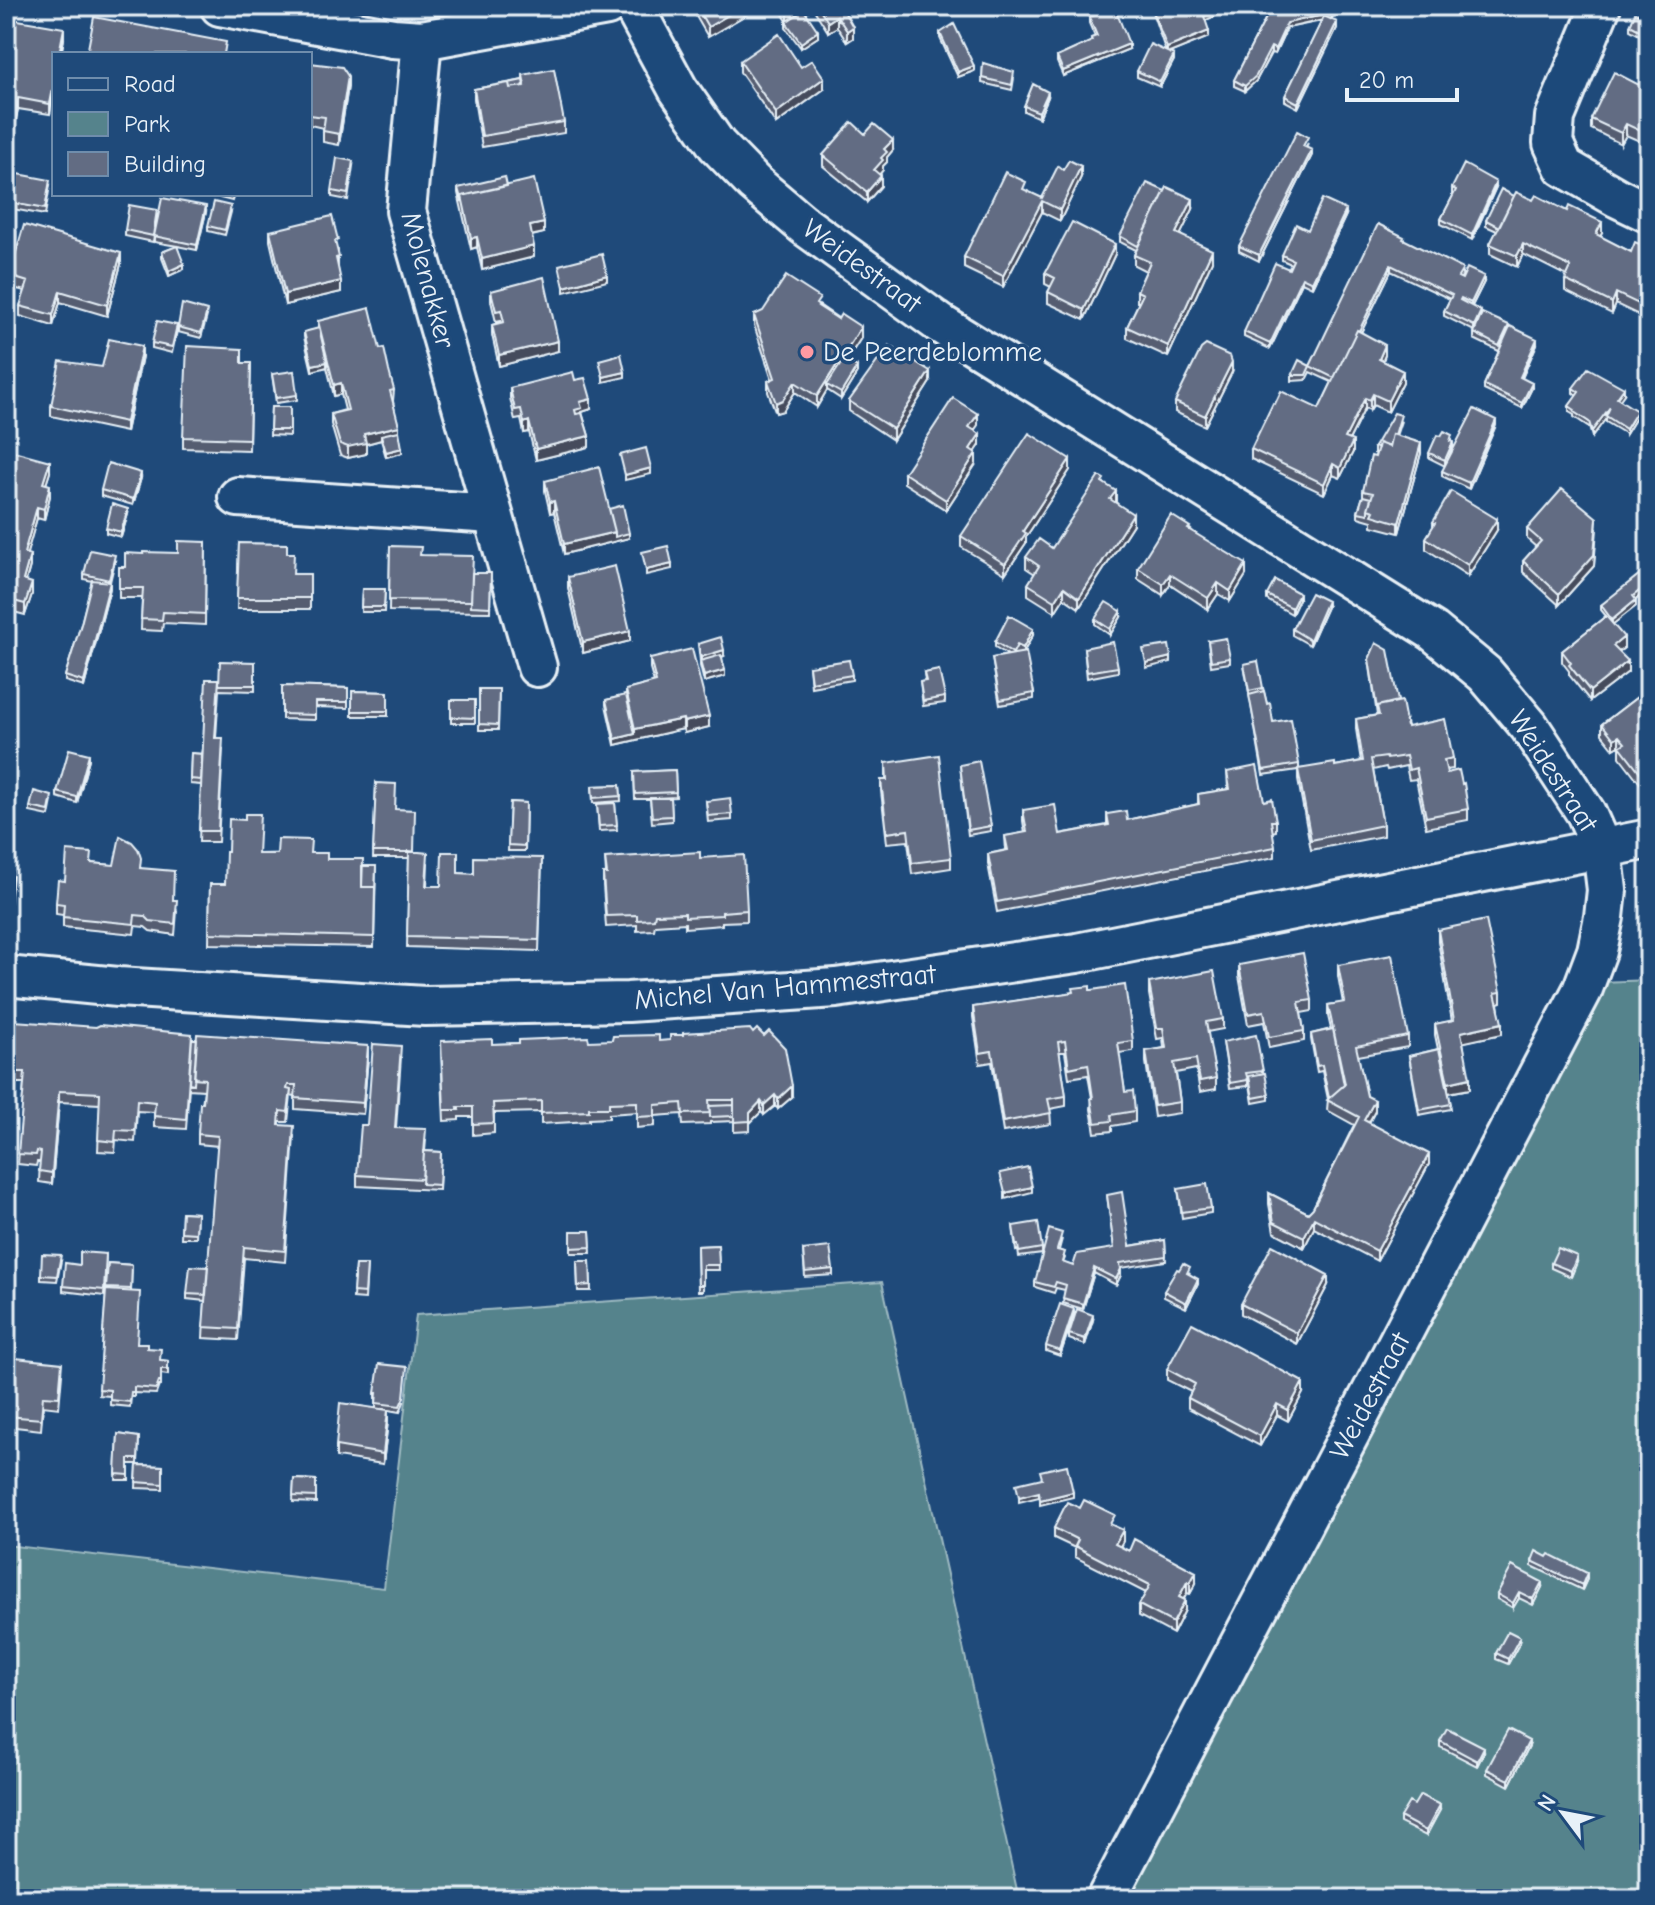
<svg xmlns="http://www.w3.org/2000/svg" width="1655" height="1905" font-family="'Comic Neue',sans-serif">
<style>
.green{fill:#55838c;stroke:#9ebac2;stroke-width:2}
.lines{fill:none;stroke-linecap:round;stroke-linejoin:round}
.minor-casing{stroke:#e8f1f8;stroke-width:44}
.minor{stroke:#1f4a7a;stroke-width:38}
.wall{fill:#545d71;stroke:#e8f1f8;stroke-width:2}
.shaded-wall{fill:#454c5c;stroke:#e8f1f8;stroke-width:2}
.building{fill:#626c83;stroke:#e8f1f8;stroke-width:2}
.poi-dot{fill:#ff9aa2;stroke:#1f4a7a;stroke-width:3}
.labels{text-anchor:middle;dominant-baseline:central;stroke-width:7;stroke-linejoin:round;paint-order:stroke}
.street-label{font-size:28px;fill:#e8f1f8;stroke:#1f4a7a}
.poi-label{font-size:28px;fill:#e8f1f8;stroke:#1f4a7a;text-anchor:start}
</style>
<rect width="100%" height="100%" fill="#1f4a7a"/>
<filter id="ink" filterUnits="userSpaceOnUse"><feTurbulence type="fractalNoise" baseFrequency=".0125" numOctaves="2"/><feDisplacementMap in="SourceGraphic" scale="16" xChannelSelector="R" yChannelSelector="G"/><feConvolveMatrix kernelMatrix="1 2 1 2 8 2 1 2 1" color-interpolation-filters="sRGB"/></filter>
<g filter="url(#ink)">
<!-- green -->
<path class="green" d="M1649,980V1899H1123L1601,982Z
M882,1282L1019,1899H6V1545L384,1588L416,1315Z"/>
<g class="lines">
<!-- minor casing -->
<g class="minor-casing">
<path id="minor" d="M220,6L393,38L422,40L607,6
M633,6L678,89L717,145L754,183L805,226L942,325L1433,631L1485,674L1529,726L1586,813L1602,849L1607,890L1604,917L1597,951L1582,991L1106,1899
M1601,6L1555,117L1553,143L1564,167L1618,198L1649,213
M422,40L406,211L537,667
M238,497L493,514
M6,976L118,987L425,1006L628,1002L836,988L1077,953L1649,839"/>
</g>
<!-- minor -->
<use href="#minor" class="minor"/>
</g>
<!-- wall -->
<path class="wall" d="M690,6H756V9L708,37Z
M778,6H841L853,38L847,42L837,27L828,32L813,8L806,12L818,37L801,48L786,28V22L787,21Z
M1150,6H1238L1205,20L1209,37L1169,53L1174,60L1160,87L1137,77V71L1166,52Z
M1272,6L1332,18L1330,19L1337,28L1298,108L1285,101V96L1322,21L1287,28L1275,54L1271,53L1256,81L1245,91L1234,86V80Z
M1649,6V18L1639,13V7Z
M1089,17L1129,49L1063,76L1057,62V57L1091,42V38L1095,37L1089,23Z
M6,18L64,39L61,54H54V93L50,114L18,109L12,137L6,135Z
M1649,19V40L1630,30V25Z
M940,33L974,71L958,77L940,38Z
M740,61L824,89L776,124L740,72Z
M310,63L348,86L339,145L323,142V128L310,125Z
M983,63L1014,78L1012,90L982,83Z
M1649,74V149L1642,145V142L1626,135L1621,144L1591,129V119L1639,85Z
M523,75L564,122V133L482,147L474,99V89L523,80Z
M1048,97L1039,118L1024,111V106Z
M865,134L893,150L887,157V162L883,166V170L879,175L881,186L867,202L823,166V155Z
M1308,143L1306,147L1312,155L1259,261L1239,251V246Z
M353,166L348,200L332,197V191Z
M1081,177L1060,221L1042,212L1003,287L964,268V257L1026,191L1042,198Z
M50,185L45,215L7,208V202Z
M507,186L544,233L532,236L534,257L482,270L477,247L471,249L458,193V188Z
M1496,187L1472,240L1441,224V219L1454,194H1452V188Z
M220,194H234L232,201L220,198Z
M1514,196L1602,233L1600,237L1631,252L1649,248V320L1616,304L1612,314L1565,291V280L1567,276L1523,254L1517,267L1490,254V244L1497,231L1486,226V220Z
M1193,209L1180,235L1212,261L1168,357L1127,338V327L1139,302H1137V291L1146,271L1134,265V255L1136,250L1120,242V236Z
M206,212L197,250L177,246L184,269L169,276L162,258V252L177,246L154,242V236Z
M231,212L225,235L208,231V226Z
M157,215L153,242L125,236V230Z
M1346,215L1312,287L1302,282L1270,349L1244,337V332L1291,264L1282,260V255L1308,230Z
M270,231L338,250V268L341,292L285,305L270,241Z
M1404,240L1463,274L1461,278L1484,282L1472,306L1481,316L1474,331L1444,316V311L1450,299L1391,271L1361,332L1385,355L1383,361L1403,382L1388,412L1373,405L1370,410L1365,408L1349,440L1353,452L1340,478L1333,475L1324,494L1251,459V449L1319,409L1332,382L1310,372L1306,380L1292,381V375L1310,366Z
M1115,254L1084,320L1048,303V292L1051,287L1045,284V273Z
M121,264L107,316L60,302L53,326L20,316V306L25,291L9,287V276Z
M491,291L558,351L499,366L492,335V325L501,322V321L496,322L491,301Z
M820,306L861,338L847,360L857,373L841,399L827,390L817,407L795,392L783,411L776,413L768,392V381L772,379L754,325V315Z
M207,316L201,338L178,332V327Z
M318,321L380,349L394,390L393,401L402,453L386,457L381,440L366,444V454L348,458L340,455L331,424V414L345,410L341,394L334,396L327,367L312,371L304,337V332L318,329Z
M1509,330L1537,344L1522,378L1532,388L1522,408L1484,390V385L1499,351L1474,339V333Z
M177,331L172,353L152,348V343Z
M142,356L126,432L51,416V406L102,367Z
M242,363H251L249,450L183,448V437Z
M1232,372L1205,426L1175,412V402Z
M272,374L297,395V400L276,403Z
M575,380L591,409L582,412L589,436V447L536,460L529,432L524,433L521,419L515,420L510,398V388Z
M930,382L893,440L849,411V401Z
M1573,388L1624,394L1619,400L1637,416L1626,434L1606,422V418L1592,437L1589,427L1574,417V415L1569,412V406L1577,396L1573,393Z
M271,407H290V436L270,435Z
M1401,421L1396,436L1421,453L1399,533L1372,526V521L1358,517V512L1363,496V491L1376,453H1374V447Z
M978,425L974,430L980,445L975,452L976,464L946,510L904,483V473Z
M1496,425L1469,489L1442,476V471Z
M1452,440L1453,447L1445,466L1429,458V453Z
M6,449L50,472L46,484L50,496L44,520L37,518L26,554L30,566L26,581L32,594L25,615L10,611L7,620L9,631L6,641Z
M1070,470L1026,537V543L1005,574L961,547V536Z
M141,478L133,505L101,496V490Z
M545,481L609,509L629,538L564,554L554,512L550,513L545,491Z
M1104,483L1116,502L1133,524L1079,608L1064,598L1055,612L1028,595V584L1035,574L1026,568V557L1052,548Z
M128,514L121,537L106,533V528Z
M1433,522L1497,530L1468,576L1426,549V538L1433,527Z
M1190,529L1246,575L1230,601L1218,594L1208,609L1170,584L1163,595L1138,579V568Z
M1527,529H1597L1594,566L1559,605L1523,572V561L1536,547L1527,539Z
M206,542L205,625L163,623L162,631L141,630L142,598H119V567H125L178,553Z
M239,543L287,553L293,574H310V609H237Z
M390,546L421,555L472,573H491L490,612L389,611Z
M115,561L110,582V588L84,687L65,681V676L81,624L92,581L84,579V574Z
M568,577L630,641L583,653L568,588Z
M362,589H385L384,612H361Z
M1648,589L1636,600V606L1613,624L1624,648L1619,652L1628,672L1590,701L1569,675V671L1562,662V651L1606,616L1601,610V605Z
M1267,595L1299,599L1292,614L1267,600Z
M1327,607L1310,645L1292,635V629Z
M1121,617L1110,635L1095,624V619Z
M1033,635L1023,653L1034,693V699L1000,705L992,658L1008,655L995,647V642Z
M1208,641L1230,658V663L1211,666Z
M698,644L724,656L722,657L725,676L704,682L700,666V661Z
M1084,648L1118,667V672L1087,678Z
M650,659L709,727L684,733L683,729L615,745L606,705V700L626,695V690L654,683L650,669Z
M1369,659L1398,701L1407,727L1453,758V769L1446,770L1447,773L1468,809V820L1426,828L1416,779L1409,780L1406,766L1387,770L1386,767L1373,770L1383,825V836L1311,850L1298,780V770L1263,775L1244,664L1263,688L1267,704L1273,722L1299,764V769L1335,766L1361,761L1356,729V719L1377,715Z
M255,662V691L219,690L216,738L223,749L218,842H199L201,785L190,784L191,753L202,754L219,679Z
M809,666L852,675V680L811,687Z
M1649,666V688L1644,681V670Z
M924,673L945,697V703L923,706L920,682L925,681Z
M282,686L348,688V708L315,707V720L282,719Z
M1649,688L1643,787L1620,757V748L1619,746L1614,749L1602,734V724Z
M479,689H499L498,730H479Z
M352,691L388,692V716H352Z
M451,700H475V723H451Z
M89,759L77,803L57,797V792Z
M886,763L951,858V868L912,874L908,841L887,843L881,791V780H886Z
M960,765L991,826V831L968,835Z
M675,770L676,797L655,798H671L672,821L652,823L650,799H635L634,772Z
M1227,772L1264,801L1276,821V831L1272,832L1275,847V857L997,912L988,864V854L1006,850L1005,836L1025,833L1023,821V810L1060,834L1107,825V814L1127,820L1198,804V794L1228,789Z
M376,783L395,809L414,852L428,863L427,886H441L458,873L474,874L542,858L539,951L407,947L409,858H373Z
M620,785L621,801L593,803L592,786Z
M52,801L49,816L30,812V807Z
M706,801L732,814V820L708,822Z
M510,802L526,803L525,851H508Z
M615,803L617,830L599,831L597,804Z
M311,853L327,859L363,866H376L374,947L209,944L210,884H225L258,854Z
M605,858H700L747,910V921L722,922V925L685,928V923L655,925L654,930L637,931V925L606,927L603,885V874H606Z
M92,863L141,868L173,900L177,911L175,935L150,931L145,927L135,926L134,934L63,927V915L56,914V903L65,881Z
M6,865L13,876L9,914H6Z
M1438,930L1501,992V1002L1498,1003L1502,1034L1463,1042L1470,1089L1449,1093L1451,1109L1419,1115L1409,1056L1438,1049L1435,1035V1024L1452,1021L1438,941Z
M1649,954V994H1641L1638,955Z
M1239,965L1312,1000V1011L1301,1013L1304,1031V1041L1269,1048L1264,1022L1248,1025L1239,976Z
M1338,965L1408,1036V1047L1358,1056L1367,1096L1375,1111L1369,1123L1429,1164L1377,1261L1314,1228L1304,1248L1274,1232L1269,1204V1193L1308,1213L1313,1208L1354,1125L1327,1110L1328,1099L1322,1071L1317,1072L1311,1039V1034L1331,1029L1328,1016V1005L1343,1003L1338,976Z
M1149,983L1223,1019V1029L1207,1032L1216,1078V1089L1200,1092L1196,1069L1176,1073L1180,1102V1113L1154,1117L1146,1062V1051L1164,1048L1163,1038L1157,1039L1149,994Z
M1090,990L1133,1041V1051L1119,1053L1125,1092L1135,1111V1122L1112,1126V1131L1095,1133L1091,1109L1092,1098L1088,1075L1069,1078L1065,1052H1059L1066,1096V1106L1050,1109L1051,1124L1003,1132L992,1062L980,1064L973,1017V1007Z
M192,1039L368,1057L363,1114L295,1109V1096L291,1095L288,1122H280V1125L294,1136L285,1262L244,1258L238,1340L203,1338L205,1301L187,1299V1294L208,1267L218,1146L198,1144V1134L204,1090L189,1089V1087L186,1129L154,1127V1112L137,1111L135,1142L116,1140L115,1152L98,1151L100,1104L59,1102L52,1184L39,1182L40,1162H37L36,1166L18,1164L24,1083H11V1072Z
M589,1041H659L792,1097L778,1109L775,1106L764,1115L761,1112L750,1123V1131L734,1132V1119V1121L710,1122V1124L683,1125L682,1114L655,1116V1126L637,1128V1112L609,1114V1118L589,1119V1121L541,1124V1112L494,1113V1133L473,1135V1117H459V1120L444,1121L441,1052L492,1044Z
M1223,1042L1263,1071L1269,1095V1100L1253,1103L1249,1078L1248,1079V1086L1230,1088Z
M401,1057L396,1128L426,1140L425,1151L441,1152L439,1190L357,1186V1175L367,1125Z
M1178,1189L1211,1208V1213L1182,1218Z
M1107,1195L1130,1246L1165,1240L1166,1261L1121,1268V1275L1116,1285L1094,1273L1083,1309L1063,1303L1065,1290L1056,1288L1054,1293L1035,1287V1282L1062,1239L1059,1250L1065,1258L1063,1263L1073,1266L1114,1248Z
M182,1212L197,1213L196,1238H181Z
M1013,1226L1042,1248V1254L1019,1257L1018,1250L1016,1251Z
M571,1231H590L591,1253H571Z
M718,1245L719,1270H703V1291H698L697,1246Z
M803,1250L833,1269V1275L805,1277Z
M106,1254L104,1296L63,1291V1286L80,1265Z
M61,1261L57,1281L41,1280V1275Z
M577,1261H590L591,1291H578Z
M1577,1262L1571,1277L1551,1268V1263Z
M108,1263L132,1265L131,1292L137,1343L147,1348L160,1360L168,1361V1375L161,1374V1386H159L156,1394L134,1393V1397H131L130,1407L110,1405V1396L99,1395Z
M355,1265H367L365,1299L353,1298Z
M1190,1272L1189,1274L1198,1284L1186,1308L1164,1297V1291Z
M1328,1285L1297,1344L1241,1314V1304Z
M1074,1314L1060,1356L1046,1351V1346Z
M1093,1320L1085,1345L1069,1339V1334Z
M6,1357L62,1374L59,1408L43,1406L41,1430L7,1426Z
M1167,1369L1303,1393L1288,1421L1277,1415L1260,1446L1188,1408V1398L1191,1392L1167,1380Z
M375,1393L404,1402L400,1412L383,1409L388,1421L383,1464L336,1457V1446L376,1408V1398H375Z
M118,1434L139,1437L138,1464H129V1480H116Z
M137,1465L163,1466V1489L136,1488Z
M294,1479L316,1480V1503L293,1502Z
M1115,1526L1123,1541L1120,1547L1196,1583L1190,1594L1187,1593L1184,1599L1185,1610L1173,1634L1139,1616V1605L1146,1593L1075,1557V1548L1054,1538V1528Z
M1532,1561L1587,1579L1582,1590L1532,1566Z
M1542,1587L1533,1605L1519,1598L1513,1608L1497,1599V1594Z
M1520,1642L1508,1664L1496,1659V1653Z
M1440,1741L1484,1752L1477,1766L1440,1747Z
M1529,1746L1509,1786L1487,1774V1769Z
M1414,1805L1440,1810L1426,1836L1400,1823V1817Z"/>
<!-- shaded-wall -->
<path class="shaded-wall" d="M743,6H756V9L708,37V27Z
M798,6H813V8L788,23V12Z
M1225,6H1238L1204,21V16Z
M1332,13V18L1287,28L1275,54V49L1287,23Z
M837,16V27L828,32V22Z
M1337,22V28L1298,108V103Z
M853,27V38L847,42V31Z
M64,28V39L61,54H59Z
M818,31V37L801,48V43Z
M1209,31V37L1167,54V48Z
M1129,44V49L1063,76V71Z
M1271,47V53L1256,81L1245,91V86Z
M1174,55V60L1160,87V82Z
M974,66V71L958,77V72Z
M348,76V86L339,145V134Z
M824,78V89L776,124V113Z
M54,83V93L50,114V104Z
M1048,92V97L1039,118V112Z
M18,98V109L12,137V126Z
M1626,124V135L1621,144V133Z
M893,140V150L887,157V162L883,166V170L874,181V170L884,149Z
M1312,150V155L1259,261V255Z
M1081,166V177L1060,221V210Z
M881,176V186L867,202V192Z
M1496,182V187L1472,240V235Z
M1193,199V209L1176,244V233Z
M1042,201V212L1003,287V276Z
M206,206V212L197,250V245Z
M1346,210V215L1312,287V282Z
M1602,222V233L1596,245V234Z
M544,223V233L530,236V226Z
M16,232V237L6,272V267Z
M477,237V247L471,249V238Z
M1115,244V254L1084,320V310Z
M1523,244V254L1517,267V256Z
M534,246V257L482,270V259Z
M1212,250V261L1168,357V346Z
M121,253V264L107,316V305Z
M184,264V269L169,276V271Z
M1391,265V271L1336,384V379Z
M607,275V281L564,292V287Z
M1484,276V282L1471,308V303Z
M1302,277V282L1270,349V344Z
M341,281V292L285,305V294Z
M60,291V302L53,326V315Z
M1616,293V304L1612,314V303Z
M1481,311V316L1474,331V326Z
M861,327V338L830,386L827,385V390L817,407V396Z
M1537,339V344L1520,382V377Z
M558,341V351L499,366V355Z
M1385,345V355L1379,369V359Z
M142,346V356L126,432V422Z
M327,362V367L312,371V365Z
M1232,362V372L1205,426V416Z
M857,367V373L841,399V393Z
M930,371V382L893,440V429Z
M1403,371V382L1388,412V401Z
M625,372V377L603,382V377Z
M795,382V392L783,411L776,413V403Z
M341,383V394L334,396V385Z
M1532,383V388L1522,408V403Z
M1624,388V394L1617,404V398Z
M1373,394V405L1370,410V400Z
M1365,398V408L1345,448V438Z
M591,399V409L582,412V418L575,420V410L580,402Z
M1610,407V413L1592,437V431Z
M1637,411V416L1626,434V429Z
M978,414V425L969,438V427Z
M1496,420V425L1469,489V483Z
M529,421V432L524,433V423Z
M399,426V436L381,435V440L366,444V454L348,458V447L364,434Z
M980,434V445L970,460V449Z
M589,436V447L536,460V449Z
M1353,441V452L1340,478V468Z
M1453,442V447L1445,466V460Z
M1421,443V453L1399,533V523Z
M402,448V453L386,457V452Z
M976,453V464L946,510V500Z
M1070,459V470L1026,537V543L1005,574V564L1023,531Z
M50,461V472L43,494V483Z
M1333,464V475L1324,494V484Z
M651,468V474L625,480V475Z
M141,473V478L133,505V499Z
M50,485V496L44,520V509Z
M1116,491V501L1110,510V499Z
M554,501V512L550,513V502Z
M37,507V518L24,564V553Z
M128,509V514L121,537V532Z
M1133,514V524L1079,608V598Z
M1597,518L1594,566L1559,605V594Z
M1497,519V530L1468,576V565Z
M615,532L629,533V538L564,554V544Z
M30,555V566L23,591V580Z
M672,564V569L646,575V570Z
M1246,564V575L1230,601V591Z
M1170,574V584L1163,595V584Z
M110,582V588L84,687V682Z
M32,583V594L25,615V604Z
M1218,583V594L1208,609V598Z
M1648,584V589L1633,602V596Z
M1064,587V598L1055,612V601Z
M1299,593V599L1292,614V608Z
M10,600V611L6,624V613Z
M1636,600V606L1612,625V620Z
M1327,601V607L1310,645V640Z
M1121,611V617L1110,635V629Z
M9,620V631L6,641V630Z
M1033,629V635L1023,653V648Z
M630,631V641L583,653V642Z
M1624,637V648L1613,656V646Z
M724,650V656L701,662V657Z
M11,653V664L6,680V669Z
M1171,657V662L1146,668V663Z
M1628,661V672L1590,701V691Z
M725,670V676L704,682V676Z
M709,716V727L684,733V722Z
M683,719V729L615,745V739L635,734V729Z
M1619,736V746L1614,749V739Z
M89,754V759L77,803V797Z
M1649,772V782L1643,787V776Z
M1502,1023V1034L1461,1043V1032Z
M368,1046V1057L363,1114V1103Z
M1470,1078V1089L1448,1093V1083Z
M792,1086V1097L778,1109V1099Z
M59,1091V1102L52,1184V1173Z
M775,1095V1106L764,1115V1105Z
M1375,1100V1111L1364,1131V1120Z
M761,1101V1112L750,1123V1113Z
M1429,1154V1164L1377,1261V1251Z
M1032,1187V1192L1005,1199V1193Z
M1314,1218V1228L1304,1248V1237Z
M1577,1256V1262L1571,1277V1271Z
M1094,1268V1273L1083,1309V1304Z
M1121,1269V1275L1116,1285V1279Z
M1328,1275V1285L1297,1344V1333Z
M1198,1279V1284L1186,1308V1303Z
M1074,1309V1314L1060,1356V1351Z
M1093,1315V1320L1085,1345V1339Z
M1303,1382V1393L1288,1421V1410Z
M1277,1404V1415L1260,1446V1436Z
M388,1410V1421L383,1464V1454Z
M1039,1492V1497L1019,1502V1497Z
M1073,1492V1497L1040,1505V1500Z
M1123,1530V1541L1115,1555V1544Z
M1196,1572V1583L1190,1594V1583Z
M1587,1573V1579L1582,1590V1585Z
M1187,1582V1593L1179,1607V1597Z
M1542,1582V1587L1533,1605V1599Z
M1519,1592V1598L1513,1608V1603Z
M1185,1600V1610L1173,1634V1623Z
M1520,1637V1642L1508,1664V1659Z
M1529,1741V1746L1509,1786V1780Z
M1484,1747V1752L1477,1766V1761Z
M1440,1805V1810L1426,1836V1831Z"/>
<!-- building -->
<path class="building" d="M696,6H743L708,27Z
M785,6H798L788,12Z
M818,6H841L853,27L847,31L837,16L828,22Z
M1151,6H1225L1204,16L1209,31L1167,48Z
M1272,6H1331L1332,13L1287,23L1275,49L1271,47L1256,76L1245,86L1234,80Z
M1640,6H1649V13L1639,7Z
M1115,8L1129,44L1063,71L1057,57L1092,41L1091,38L1097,36L1089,17Z
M804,10L818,31L801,43L786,22Z
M1635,13L1649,19V35L1630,25Z
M1324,16L1337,22L1298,103L1285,96Z
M94,17L226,42L224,54H87Z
M6,18L64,28L59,54H54V83L50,104L18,98L12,126L6,125Z
M954,24L974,66L958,72L940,33Z
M779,34L801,67L812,60L824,78L776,113L740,61Z
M1150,44L1174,55L1160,82L1137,71Z
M310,63L342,67L348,76L339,134L323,131L325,117L310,115Z
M983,63L1014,72L1012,85L982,78Z
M554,69L564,122L482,136L474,89L509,83L510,88L525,86L523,75Z
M1614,72L1639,85L1645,72L1649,74V138L1642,135L1643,132L1626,124L1621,133L1591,119Z
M523,80L524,86L510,88L509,83Z
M1033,84L1048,92L1039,112L1024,106Z
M852,122L865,134L874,124L893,140L884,149L887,152L881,158L883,160L874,170L881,176L867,192L823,155Z
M1297,131L1308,137L1303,146L1312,150L1259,255L1239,246Z
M337,158L353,161L348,194L332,191Z
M1069,160L1081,166L1060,210L1042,201L1003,276L964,257L1005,172L1026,182L1023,189L1042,198L1058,166L1063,170Z
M1464,164L1496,182L1472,235L1441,219L1456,190L1452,188Z
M13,173L50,180L45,209L7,202Z
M505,177L507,186L462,196V202L458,188Z
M534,179L544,223L530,226L534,246L482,259L477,237L471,238L462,196Z
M1147,183L1165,191L1138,246L1120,236Z
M1167,187L1193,199L1176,233L1212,250L1168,346L1127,327L1143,294L1137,291L1150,262L1134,255Z
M1501,189L1514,196L1499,227L1486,220Z
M1516,192L1533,200L1536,195L1567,211L1569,206L1602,222L1596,234L1631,252L1635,242L1649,248V309L1616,293L1612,303L1565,280L1571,267L1523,244L1517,256L1490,244Z
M162,198L206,206L197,245L154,236Z
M1322,199L1346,210L1312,282L1302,277L1270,344L1244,332L1275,263L1289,269L1293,260L1282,255L1296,224L1308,230Z
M214,202L231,206L225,230L208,226Z
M129,205L157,210L153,236L125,230Z
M332,216L338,240L335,241L339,257L336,258L341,281L285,294L270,231Z
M1072,222L1115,244L1084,310L1048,292L1055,278L1045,273Z
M1378,224L1404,237L1403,239L1463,269L1458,277L1462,279L1467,268L1484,276L1471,303L1461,298L1460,300L1481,311L1474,326L1444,311L1452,295L1391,265L1359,331L1357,330L1334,378L1310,366L1306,375H1292L1299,360L1310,366Z
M24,225L121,253L107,305L60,291L53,315L20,306L28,282L9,276Z
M6,230L16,232L6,267Z
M177,246L184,264L169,271L162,252Z
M602,254L607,275L564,287L559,265Z
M786,276L820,298L816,304L838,319L841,314L861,327L817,396L795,382L783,400L776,403L768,381L775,378L754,315L763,311Z
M544,277L558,341L499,355L492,325L504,322L501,310L496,311L491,291Z
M182,304L207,311L201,333L178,327Z
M819,305L838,318V319L818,306Z
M370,308L380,349L384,348L389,371L394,390L390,391L399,426L364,434L366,443L348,447L340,444L331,414L348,410L341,383L334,385L318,321Z
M1482,313L1509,325L1499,346L1474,333Z
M157,321L177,325L172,347L152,343Z
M1510,326L1537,339L1520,377L1532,383L1522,403L1484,385Z
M319,328L327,362L312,365L304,332Z
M1357,330L1385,345L1379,359L1403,371L1388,401L1373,394L1370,400L1365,398L1345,438L1353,441L1340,468L1333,464L1324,484L1251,449L1273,403L1275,404L1281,391L1319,409Z
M109,339L142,346L126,422L51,406L60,361L102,367Z
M889,345L930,371L893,429L849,401Z
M1206,345L1230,356L1232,362L1205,416L1175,402L1201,349Z
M187,346L242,349V363H251L249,439L183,437Z
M621,354L625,372L603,377L599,360Z
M844,359L857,367L841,393L827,385Z
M1588,368L1624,388L1617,398L1637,411L1626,429L1606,416L1610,407L1592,431L1589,422L1574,412L1575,410L1569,406L1579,392L1573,388Z
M294,371L297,395L276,398L272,374Z
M573,372L575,380L585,378L591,399L580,402L582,408L575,410L576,414L582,413L589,436L536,449L529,421L524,423L521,409L515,410L510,388Z
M953,398L978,414L969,427L980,434L970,449L976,453L946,500L904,473Z
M271,407H290V430H270Z
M1474,409L1496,420L1469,483L1442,471Z
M1394,413L1401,415L1395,435L1392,434L1389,447L1379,443L1378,448L1374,447Z
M399,431L402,448L386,452L381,435Z
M1444,431L1452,435L1450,441L1453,442L1445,460L1429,453L1437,435L1441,436Z
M1029,433L1070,459L1023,531L1026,533L1005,564L961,536Z
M1392,434L1421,443L1399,523L1372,515L1374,511L1368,509L1373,493L1363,491L1371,456L1375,457L1379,443L1389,447Z
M646,448L651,468L625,475L620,455Z
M6,449L50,461L43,483L50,485L44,509L37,507L24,553L30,555L23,580L32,583L25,604L10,600L6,613Z
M108,463L141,473L133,499L101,490Z
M599,467L615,532L564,544L554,501L550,502L545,481Z
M1099,476L1104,479L1102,482L1116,491L1110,499L1133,514L1079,598L1064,587L1055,601L1028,584L1039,566L1026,557L1039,539L1052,548Z
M1562,489L1597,518L1594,555L1559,594L1523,561L1541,541L1527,529Z
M1451,491L1497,519L1468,565L1426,538L1435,523L1433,522Z
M1363,496L1371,498L1368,509V514L1358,512Z
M112,504L128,509L121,532L106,528Z
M623,505L629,533L615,537V532L609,509Z
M1171,515L1190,527L1188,529L1246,564L1230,591L1218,583L1208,598L1170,574L1163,584L1138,568Z
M178,541L206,542L205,614L163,612L162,620L141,619L143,588H119V567H125V553L143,554V552L178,553Z
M239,543L287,544V553H294L293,574H310V598H237Z
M390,546L421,547L420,555L473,556L471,601L389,600Z
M668,546L672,564L646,570L642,552Z
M90,550L115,555L109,580L84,574Z
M615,566L630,631L583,642L568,577Z
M472,573H491L490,607L471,606Z
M1640,574L1648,584L1633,596L1636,600L1612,620L1601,605Z
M92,580L110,582L84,682L65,676L81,624Z
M1275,580L1299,593L1292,608L1267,595Z
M362,589H385L384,607H361Z
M1311,593L1327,601L1310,640L1292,629Z
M1106,602L1121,611L1110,629L1095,619Z
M1009,615L1033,629L1023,648L1017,645L1013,653L995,642Z
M1606,616L1624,637L1613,646L1628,661L1590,691L1569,665L1571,663L1562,651Z
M721,637L724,650L701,657L698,644Z
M1226,638L1230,658L1211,661L1208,641Z
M1113,642L1118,667L1087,672L1084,648Z
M1376,643L1388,650L1398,701L1377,706V709L1369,659Z
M1169,645L1171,657L1146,663L1143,649Z
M692,649L709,716L684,722L683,719L635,729L626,690L656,682L650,659Z
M6,652L11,653L6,669Z
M1026,652L1034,693L1000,700L992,658Z
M721,655L725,670L704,676L700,661Z
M849,660L852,675L811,682L809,666Z
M220,661L255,662V685H219Z
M1258,661L1263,688L1249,691L1244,664Z
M1649,666V677L1644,670Z
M939,670L945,697L923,701L920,682L926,681L924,673Z
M206,679H219L215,738H223L218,831H199Z
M282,686L348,688V702H315V715L282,714Z
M1649,688V772L1643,776L1620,746L1625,743L1619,736L1614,739L1602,724Z
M479,689H499L498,725L479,724Z
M352,691L388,692V711H352Z
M1264,691L1267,704L1270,703L1273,722L1291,719L1299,764L1263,770L1249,695Z
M626,695L635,734L615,739L606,700Z
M451,700H475V718L451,717Z
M1402,701L1407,727L1445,719L1453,758L1444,760L1447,773L1459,770L1462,784L1464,783L1468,809L1426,817L1416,768L1409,770L1406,756L1387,759L1386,757L1371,759L1383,825L1311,840L1298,769L1335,763V766L1363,761L1356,719L1379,715L1377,706Z
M69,749L89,754L77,797L57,792Z
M191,753L202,754L201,780L190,779Z
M939,755L951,858L912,863L908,830L887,833L881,780H887L886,763Z
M979,761L991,826L968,830L960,765Z
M1257,766L1264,801L1272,799L1276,821H1271L1275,847L997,902L988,854L1008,850L1005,836L1027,832L1023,810L1055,805L1060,834L1109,825L1107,814L1126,811L1127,820L1199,804L1198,794L1230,789L1227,772Z
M675,770L676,792L635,794L634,772Z
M376,783L396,784L395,809L415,810L414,852H373Z
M620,785L621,796L593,798L592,786Z
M34,791L52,796L49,811L30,807Z
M650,798H671L672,816L652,817Z
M730,798L732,814L708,816L706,801Z
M510,802L526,803L525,846L508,845Z
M615,803L617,825L599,826L597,804Z
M245,814H260L258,854H277L278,839L311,840L310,853H327V859H363L362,887H375L374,937L209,933L210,884H225L226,852H228L229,819L245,820Z
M120,836L132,842L138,849L141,858L140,868L174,871L173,900H177L175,924L150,921L145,916L135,915L134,924L63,917L64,904L56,903L58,880L65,881L67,851L92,853L91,863L114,865Z
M409,851L428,853L426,886H441L442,852H458V873L474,874V857L542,858L539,940L407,937Z
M700,852V858L744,855L747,910L722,912V915L685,917V913L655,914L654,919L637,920V915L606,916L603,874H607L605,858Z
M6,865H13L9,903H6Z
M362,866H376L375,892V887H362Z
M1486,920L1501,992L1495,993L1502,1023L1461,1032L1470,1078L1448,1083L1435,1024L1454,1020L1438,930Z
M1303,953L1312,1000L1299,1002L1304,1031L1269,1037L1264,1011L1248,1014L1239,965Z
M1649,954V989H1641L1638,955Z
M1392,955L1408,1036L1356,1046L1367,1096L1375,1100L1364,1120L1429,1154L1377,1251L1314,1218L1304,1237L1274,1222L1269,1193L1308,1213L1313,1208L1359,1117L1327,1100L1345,1084L1328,1005L1345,1002L1338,965Z
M1214,971L1223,1019L1206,1022L1216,1078L1200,1081L1196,1059L1174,1063L1180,1102L1154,1106L1146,1051L1166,1048L1163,1028H1157L1149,983Z
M1125,985L1133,1041L1118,1043L1125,1092L1133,1091L1135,1111L1111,1115L1112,1121L1095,1123L1091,1098H1093L1088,1064L1069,1068L1065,1041L1058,1042L1066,1096L1048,1099L1051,1113L1003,1122L992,1051L980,1053L973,1007L1074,992L1073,988L1090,986V990H1092Z
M14,1021L96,1027L100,1025L192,1034L186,1119L154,1116L155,1102L137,1100L135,1131L116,1130L115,1142L98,1140L100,1093L59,1091L52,1173L39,1171L41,1152L37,1151L36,1155L18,1154L25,1072H11Z
M750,1029L753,1033L757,1029L764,1036L769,1031L785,1048L792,1086L778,1099L775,1095L764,1105L761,1101L750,1113V1121L734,1122V1100H709L710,1113L683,1114L682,1103L655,1105V1116L637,1117V1102L609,1103V1108H589V1111L541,1113V1101L493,1103L494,1123L473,1124V1107H458L459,1110H444L441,1041L492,1039V1044L519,1043V1040L588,1037L589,1041L612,1040L613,1036L659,1035V1041L670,1040V1035H683V1033Z
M1333,1029L1344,1085L1329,1098L1322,1065L1317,1066L1311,1034Z
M197,1034L368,1046L363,1103L295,1098L296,1085H288L287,1089L291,1090L288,1112L280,1111L279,1125L294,1126L285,1251L244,1247L238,1329L203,1327L218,1136L198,1134L200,1103H203L205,1079L194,1078Z
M1256,1035L1263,1071L1246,1073L1248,1080L1230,1083L1223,1042Z
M192,1039H197L194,1084L189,1083Z
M373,1044L401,1046L395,1128L426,1129L422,1179L357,1175L361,1125H367Z
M1439,1049L1451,1104L1419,1110L1409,1056Z
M1265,1073L1269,1095L1253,1098L1249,1076Z
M734,1105V1116L710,1117L709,1106Z
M424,1151L441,1152L439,1185L422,1184Z
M1028,1167L1032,1187L1005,1193L1000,1173Z
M1207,1184L1211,1208L1182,1212L1178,1189Z
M1122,1192L1130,1246L1165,1240L1166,1256L1120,1263L1121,1269L1116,1279L1094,1268L1083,1304L1063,1298L1066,1285L1056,1282L1054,1287L1035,1282L1049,1229L1062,1233L1057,1250L1065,1252L1062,1262L1073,1266L1077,1254L1114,1248L1107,1195Z
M182,1212L197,1213L196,1233L181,1232Z
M1038,1222L1042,1248L1019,1252L1018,1245H1016L1013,1226Z
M571,1231H590L591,1247L571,1248Z
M718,1245L719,1265H703V1285H698L697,1246Z
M1272,1245L1328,1275L1297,1333L1241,1304Z
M830,1247L833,1269L805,1272L803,1250Z
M1558,1248L1577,1256L1571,1271L1551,1263Z
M80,1252L106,1254L104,1290L63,1286L65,1263L80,1265Z
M42,1254L61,1255L57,1276L41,1275Z
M577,1261H590L591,1285L578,1286Z
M108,1263L132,1265L131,1289L106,1288Z
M1183,1263L1190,1267L1187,1273L1198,1279L1186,1303L1164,1291L1177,1269L1179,1270Z
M355,1265H367L365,1293L353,1292Z
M190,1266L208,1267L206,1295L187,1294Z
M106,1290L140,1292L137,1343H147V1348L161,1349L160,1360L168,1361V1369H161V1381H159L156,1389L134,1387V1392H131L130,1402L110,1400V1390L99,1389Z
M1060,1304L1074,1309L1060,1351L1046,1346Z
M1077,1309L1093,1315L1085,1339L1069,1334Z
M1192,1323L1303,1382L1288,1410L1277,1404L1260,1436L1188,1398L1195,1384L1167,1369Z
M6,1357L62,1363L59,1397L43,1396L41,1419L7,1416Z
M379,1364L407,1367L404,1397L400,1406L376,1403L377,1393H375Z
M340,1403L388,1410L383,1454L336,1446Z
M118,1434L139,1437L138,1459H129V1475L116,1474Z
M6,1448H9L6,1475Z
M137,1465L163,1466V1484L136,1482Z
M1067,1465L1073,1492L1040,1500L1039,1492L1019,1497L1016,1484L1042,1478L1040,1471Z
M294,1479L316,1480V1497L293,1496Z
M1084,1500L1115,1515L1110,1524L1123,1530L1115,1544L1129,1551L1134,1539L1196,1572L1190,1583L1187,1582L1179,1597L1185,1600L1173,1623L1139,1605L1150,1585L1075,1546L1078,1540L1054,1528L1067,1502L1080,1508Z
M1536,1551L1547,1557L1549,1554L1587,1573L1582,1585L1532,1561Z
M1512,1566L1542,1582L1533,1599L1519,1592L1513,1603L1497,1594Z
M1508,1631L1520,1637L1508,1659L1496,1653Z
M1447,1728L1484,1747L1477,1761L1440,1741Z
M1508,1730L1529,1741L1509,1780L1487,1769Z
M1420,1795L1440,1805L1426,1831L1400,1817L1409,1802L1414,1805Z"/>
</g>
<!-- markers -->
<circle class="poi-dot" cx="807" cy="352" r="8"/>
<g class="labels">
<!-- street labels -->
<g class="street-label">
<text transform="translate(862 266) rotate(36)">Weidestraat</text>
<text transform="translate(428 280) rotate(75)">Molenakker</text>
<text transform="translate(1553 771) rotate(57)">Weidestraat</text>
<text transform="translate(785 987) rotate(-5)">Michel Van Hammestraat</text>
<text transform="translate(1370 1396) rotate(-62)">Weidestraat</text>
</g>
<!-- poi labels -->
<g class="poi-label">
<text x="823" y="352">De Peerdeblomme</text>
</g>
</g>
<!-- margin -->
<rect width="1655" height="1905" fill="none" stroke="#1f4a7a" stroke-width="32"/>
<rect x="16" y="16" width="1623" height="1873" fill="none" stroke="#e8f1f8" stroke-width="3" filter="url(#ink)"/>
<!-- legend -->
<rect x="52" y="52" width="260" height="144" fill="#1f4a7a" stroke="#6f8dac" stroke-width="2"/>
<rect x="68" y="78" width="40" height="12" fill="#1f4a7a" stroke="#6f8dac" stroke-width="2"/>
<text x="124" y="92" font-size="24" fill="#e8f1f8">Road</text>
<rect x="68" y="112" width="40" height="24" fill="#55838c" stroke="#6f8dac" stroke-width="2"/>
<text x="124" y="132" font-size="24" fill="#e8f1f8">Park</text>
<rect x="68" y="152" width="40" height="24" fill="#626c83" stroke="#6f8dac" stroke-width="2"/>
<text x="124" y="172" font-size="24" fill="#e8f1f8">Building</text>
<!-- north arrow -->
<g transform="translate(1563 1813) rotate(302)" stroke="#1f4a7a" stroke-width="6" paint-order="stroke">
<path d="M0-6L14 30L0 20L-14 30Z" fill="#e8f1f8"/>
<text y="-12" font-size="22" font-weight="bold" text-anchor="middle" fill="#e8f1f8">N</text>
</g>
<!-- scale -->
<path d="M1347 88v12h110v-12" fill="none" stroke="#e8f1f8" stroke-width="4"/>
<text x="1359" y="88" font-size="24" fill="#e8f1f8" stroke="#1f4a7a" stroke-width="6" paint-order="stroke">20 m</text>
</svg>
